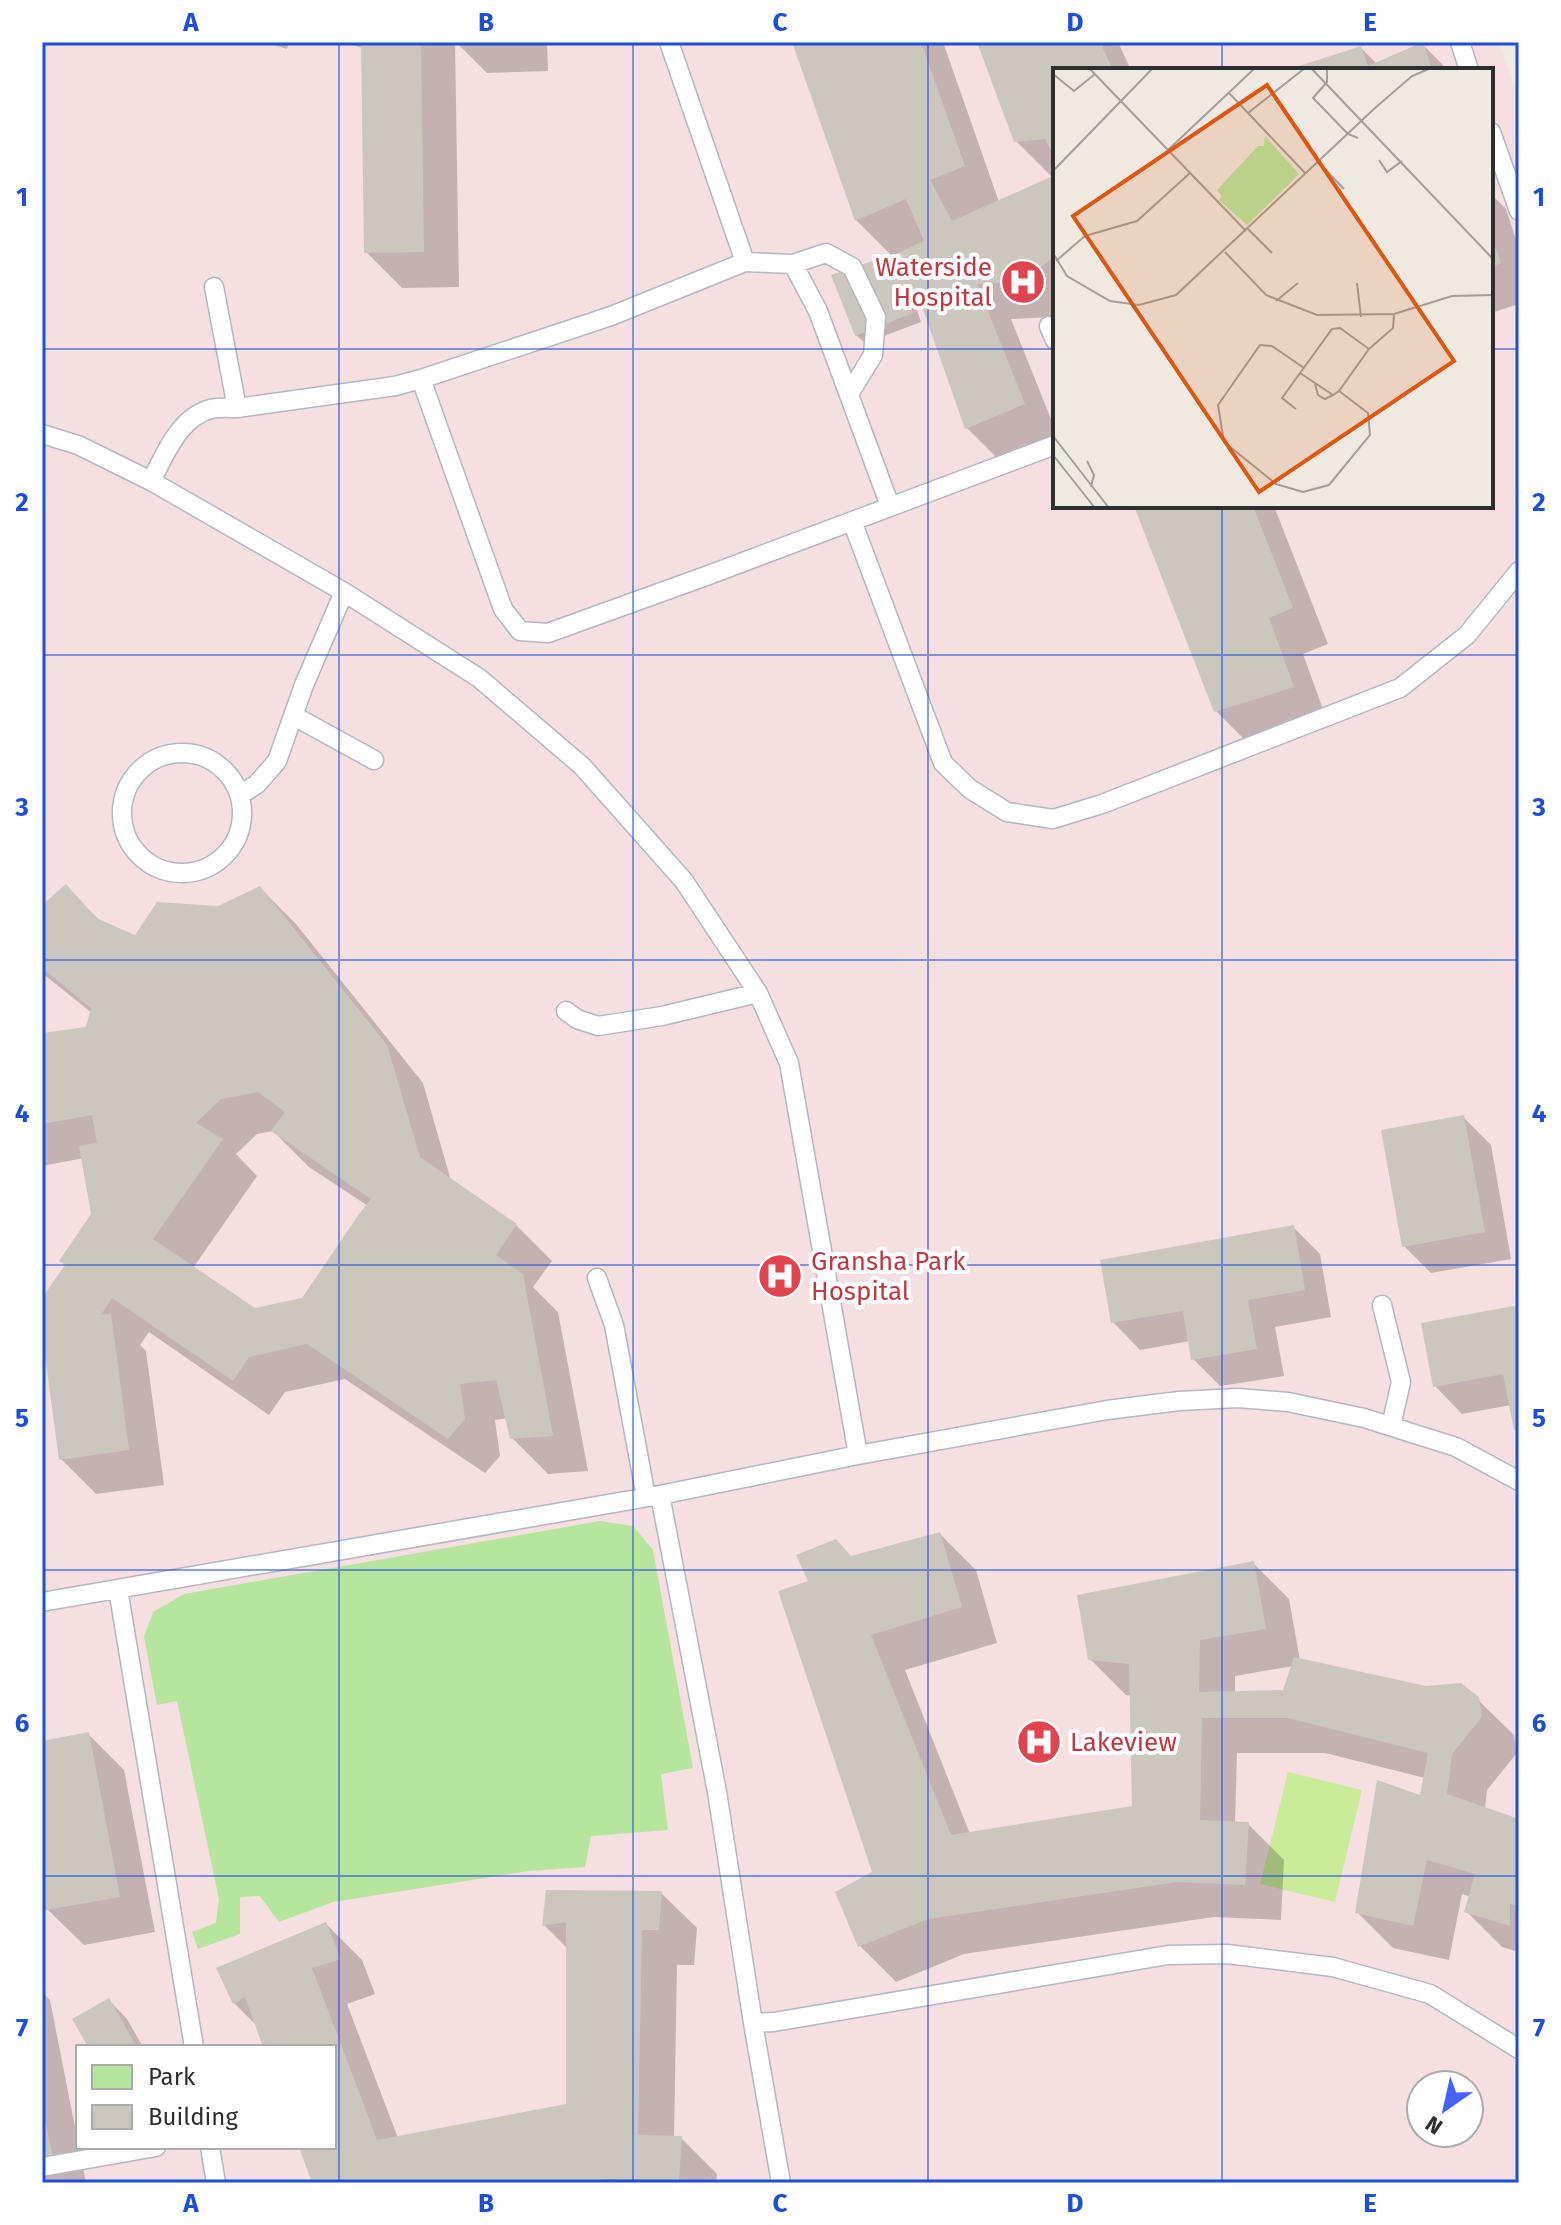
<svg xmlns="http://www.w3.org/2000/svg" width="1561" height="2225" font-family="'Fira Sans',sans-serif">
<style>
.medical{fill:#f5dfe0;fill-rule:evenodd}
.green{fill:#b6e59e}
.pitch{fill:#c9ec9a}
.shadow{fill:#0003;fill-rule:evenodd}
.building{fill:#cbc7bf;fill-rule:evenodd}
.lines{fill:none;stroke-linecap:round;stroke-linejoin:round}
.service-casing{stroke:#b4b7c1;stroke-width:21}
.service{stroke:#fff;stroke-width:18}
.grid{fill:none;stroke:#1d4ed8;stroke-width:2;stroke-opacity:0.55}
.labels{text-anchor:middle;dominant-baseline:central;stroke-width:8;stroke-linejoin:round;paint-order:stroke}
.health-label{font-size:26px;fill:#be3a42;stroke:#fff;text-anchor:start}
.inset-road{fill:none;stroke:#a29e99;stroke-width:2}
.view{fill:#df570e;fill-opacity:0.15;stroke:#df570e;stroke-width:4}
.inset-edge{fill:none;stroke:#2e2e2e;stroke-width:4}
.neatline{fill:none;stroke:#1d4ed8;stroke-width:3}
.grid-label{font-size:26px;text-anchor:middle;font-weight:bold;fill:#1d4ed8}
</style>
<rect width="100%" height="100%" fill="#efe9e1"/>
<!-- medical -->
<path class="medical" d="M42,42H1498L1519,99V2183H42ZM1055,70H1491V506H1055ZM78,2047H334V2147H78ZM1421,2085H1469V2133H1421Z"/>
<!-- green -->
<path class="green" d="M600,1521L633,1526L653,1550L693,1768L661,1774L668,1830L591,1836L585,1867L529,1871L333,1902L279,1922L260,1896L240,1897V1934L198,1949L192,1932L216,1923L219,1899L177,1701L157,1705L144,1637L153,1612L184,1594Z"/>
<!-- pitch -->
<path class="pitch" d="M1288,1772L1362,1790L1335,1902L1260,1884Z"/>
<!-- shadow -->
<path class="shadow" d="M265,42H289L287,49Z
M342,42H455L459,287L402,288L366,252L363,48Z
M456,42H547L548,71L487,73Z
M794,42H943L999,202L1053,178L1016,141L979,42H1118L1131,70H1055V317L1011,319L1055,429V442L1003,464L967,428L924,305L916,307L921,322L865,343L856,335L892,257L901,265L903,270L909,268L902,252L892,256L856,220Z
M1422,44L1448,70H1291L1361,48L1377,64Z
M1491,194L1506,209L1519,249V304L1491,313Z
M1136,506H1274L1328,644L1303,654L1328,723L1252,747L1216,711Z
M66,886L102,923L136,937L219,908L260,888L296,924L423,1083L451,1181L516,1225L552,1261L533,1287L558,1312L588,1471L548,1474L512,1438L507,1418L495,1420L500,1456L485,1473L345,1379L285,1392L269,1415L149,1332L140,1345L146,1351L164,1485L96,1494L61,1459L42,1332V1301L66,1266L93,1214L84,1158L42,1166V1035L88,1028L92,1013L42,973V908ZM273,1131L309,1167L368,1206L304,1300L254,1310L193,1268L257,1176L236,1154L257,1134Z
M1463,1117L1491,1145L1511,1259L1431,1273L1404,1246Z
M1293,1227L1320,1254L1331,1317L1275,1327L1284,1376L1220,1386L1193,1359L1190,1341L1140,1350L1113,1322Z
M1519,1307V1432L1516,1429L1511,1405L1462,1414L1435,1386Z
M940,1534L976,1570L997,1643L905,1670L970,1834L1134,1808L1132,1696L1126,1695L1090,1659L1253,1563L1289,1599L1300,1660L1477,1699L1514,1735L1517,1753L1487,1790L1485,1809L1519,1821V1952L1502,1947L1466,1911L1471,1897L1462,1894L1449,1960L1393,1948L1357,1912L1421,1798L1425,1778L1325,1753H1237L1235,1824H1248L1284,1860L1281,1920L1214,1917L964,1954L896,1982L860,1946L875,1873L811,1582L853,1558ZM1293,1666L1284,1692L1235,1693V1676Z
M88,1734L124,1770L155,1932L84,1945L48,1910L42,1911V1743Z
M661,1893L697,1928L694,1965H677L674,2138H681L717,2174L716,2183H314L301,2147H334V2047H266L258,2027L234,2003L326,1924L362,1960L375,1994L347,2004L398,2138L568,2105V1949L544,1925Z
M42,1992L50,2000L86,2183H42Z
M109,2000L127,2019L143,2047H90Z"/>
<!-- building -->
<path class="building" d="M361,42H421L424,252L364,253Z
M792,42H921L965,166L930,180L952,221L1055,175V270L1051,259L1023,282L977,284L1025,404L965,429L918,295L909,299L913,313L855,336L831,275L893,254L899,270L906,267L900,252L924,241L906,199L855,221Z
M977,42H1100L1113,70H1055V158L1045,139L1014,142Z
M1423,42L1432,70H1287L1361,46L1368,66Z
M1491,235L1501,263L1491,267Z
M1134,506H1253L1293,608L1269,618L1294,687L1214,712Z
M66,884L96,918L135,935L157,902L218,906L260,886L387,1045L420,1157L517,1224L496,1255L523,1274L553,1436L510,1439L496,1380L460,1384L465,1419L448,1439L307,1344L249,1357L233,1381L112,1298L101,1315L111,1313L129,1450L59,1460L42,1333V1298L65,1265L59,1261L91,1214L79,1146L97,1143L92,1115L42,1124V1033L86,1027L91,1008L42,968V905ZM258,1092L285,1112L271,1131L371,1199L359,1214L302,1298L255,1308L153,1239L223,1139L196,1123L221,1099Z
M1464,1115L1485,1232L1402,1247L1381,1130Z
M1294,1225L1305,1290L1248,1300L1257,1349L1191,1360L1183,1311L1111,1323L1100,1260Z
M1519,1305V1429L1514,1430L1503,1374L1433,1387L1421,1323Z
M940,1532L962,1607L871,1635L951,1835L1132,1806L1129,1664L1088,1660L1077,1595L1254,1561L1266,1629L1200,1640L1199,1692L1283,1690L1294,1657L1426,1686L1461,1683L1479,1697L1482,1717L1452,1754L1447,1794L1519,1819V1906L1510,1904V1926L1464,1912L1475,1874L1427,1860L1413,1926L1355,1913L1377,1780L1420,1795L1428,1753L1288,1718H1202L1200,1820L1249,1822L1245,1885L1177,1882L928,1919L858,1947L835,1892L872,1872L778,1591L808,1581L796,1555L836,1539L851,1556Z
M89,1732L120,1897L46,1910L42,1890V1741Z
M546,1890L662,1891L659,1930H642L638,2135L682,2136L679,2180L607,2179L588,2183H312L299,2147H334V2047H263L245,1997L233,2004L216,1968L326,1922L341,1959L312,1968L377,2140L566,2104V1922L542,1926Z
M109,1998L137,2047H88L72,2019Z
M42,2108L53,2157L42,2159Z"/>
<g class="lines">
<!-- service casing -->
<g class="service-casing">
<path id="service" d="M669,42L745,262
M1460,42L1469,70
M1491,132L1519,211
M793,264L826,253L852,267L876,317L873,355L849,394
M214,287L237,408
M1049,326L1055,340
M421,379L503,609L520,631L548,633L706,576L1055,445
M42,434L78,445L151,481L344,592L479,678L582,766L684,881L758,993L789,1063L858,1455
M151,481C165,455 179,417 211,409C219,407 229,408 237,408L395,386L421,379L611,316L745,262L793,264L818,311L890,506
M852,521L943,763L970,789L1007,812L1053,819L1102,804L1400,688L1467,635L1519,571
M294,716L374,760
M122 813a60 60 0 1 1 120 0a60 60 0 1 1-120 0Z
M240,795L257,784L277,761L304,685L344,592
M566,1011L577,1019L598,1026L662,1016L758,993
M597,1278L614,1325L646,1497
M1382,1305L1401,1382L1391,1426
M660,1495L717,1792L753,2023L781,2183
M118,1589L194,2047
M42,1602L660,1495L858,1455L1107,1410L1179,1401L1238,1398L1288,1402L1364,1418L1456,1447L1519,1481
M753,2023L774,2022L1168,1955L1227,1954L1333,1967L1430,1994L1519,2049
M210,2147L216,2183
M42,2167L156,2147"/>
</g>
<!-- service -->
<use href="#service" class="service"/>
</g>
<!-- grid -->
<path class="grid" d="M339,42V2183M633,42V2183M928,42V2183M1222,42V70M42,349H1055M1491,349H1519M1222,506V2183M42,655H1519M42,960H1519M42,1265H1519M42,1570H1519M42,1876H1519"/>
<!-- icons -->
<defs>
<g id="hospital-disc" transform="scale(2.3)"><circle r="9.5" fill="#e0444e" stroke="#fff"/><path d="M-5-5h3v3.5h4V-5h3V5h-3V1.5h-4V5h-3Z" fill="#fff"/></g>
</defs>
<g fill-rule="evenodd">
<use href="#hospital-disc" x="1023" y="282"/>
<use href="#hospital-disc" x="780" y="1276"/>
<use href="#hospital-disc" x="1039" y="1742"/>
</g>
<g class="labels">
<!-- health labels -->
<g class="health-label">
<text x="992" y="267" text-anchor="end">Waterside<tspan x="992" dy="30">Hospital</tspan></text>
<text x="811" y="1261">Gransha Park<tspan x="811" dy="30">Hospital</tspan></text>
<text x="1070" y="1742">Lakeview</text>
</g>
</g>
<!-- overview -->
<g transform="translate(1053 68)">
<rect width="440" height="440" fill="#efe9e1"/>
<path d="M212,68L246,106L194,157L166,132L169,128L164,122L205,78H211Z" fill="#b6e59e"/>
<path class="inset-road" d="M36,0L193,163M258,0L440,191M274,0V14L260,30L295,66L305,70M0,6L21,23L42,6M176,25L253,106M195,45L252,0M115,82L202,0M326,92L334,104L349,93M265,94L291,121M0,103L100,0M195,161L219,185M172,184L213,227L264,247L341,246L399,228L440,227M0,185L14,208L57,233L86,237L123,227L322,40L359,8L378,0M3,193L32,168L84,153L137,105M304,215L308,249M223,233L245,215M251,300L219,278L207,277L165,337L171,374L223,416L250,424L276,417L317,367L315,345L286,323M247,305L280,327L286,323L316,281L340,260L341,246M262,316L265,327L272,331L280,327M243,341L229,330L279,261L287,260L316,281M0,368L56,440M0,387L42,440M34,393L41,407L38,419"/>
<path class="view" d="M214,17L401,293L206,424L20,148Z"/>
<rect width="440" height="440" class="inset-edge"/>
</g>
<!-- border -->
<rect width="1561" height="2225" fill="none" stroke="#ffffff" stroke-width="88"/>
<!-- legend -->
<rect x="76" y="2045" width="260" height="104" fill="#ffffff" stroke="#ababab" stroke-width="2"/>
<rect x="92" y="2065" width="40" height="24" fill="#b6e59e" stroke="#ababab" stroke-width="2"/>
<text x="148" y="2085" font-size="24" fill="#2e2e2e">Park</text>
<rect x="92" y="2105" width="40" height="24" fill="#cbc7bf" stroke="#ababab" stroke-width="2"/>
<text x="148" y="2125" font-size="24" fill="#2e2e2e">Building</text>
<!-- north arrow -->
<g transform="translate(1445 2109) rotate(214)"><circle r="38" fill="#ffffff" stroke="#ababab" stroke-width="2"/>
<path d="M0-6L14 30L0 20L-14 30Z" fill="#4264fb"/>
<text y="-12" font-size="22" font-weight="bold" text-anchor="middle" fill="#2e2e2e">N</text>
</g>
<rect x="44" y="44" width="1473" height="2137" class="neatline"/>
<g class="grid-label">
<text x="191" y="31">A</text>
<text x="486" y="31">B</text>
<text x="780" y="31">C</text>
<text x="1075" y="31">D</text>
<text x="1370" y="31">E</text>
<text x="22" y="206">1</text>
<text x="1539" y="206">1</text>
<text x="22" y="511">2</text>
<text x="1539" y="511">2</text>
<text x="22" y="816">3</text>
<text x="1539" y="816">3</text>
<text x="22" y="1122">4</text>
<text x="1539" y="1122">4</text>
<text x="22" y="1427">5</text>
<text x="1539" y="1427">5</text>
<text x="22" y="1732">6</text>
<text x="1539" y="1732">6</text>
<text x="22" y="2037">7</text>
<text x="1539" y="2037">7</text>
<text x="191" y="2212">A</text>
<text x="486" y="2212">B</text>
<text x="780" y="2212">C</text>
<text x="1075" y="2212">D</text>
<text x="1370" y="2212">E</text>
</g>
</svg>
